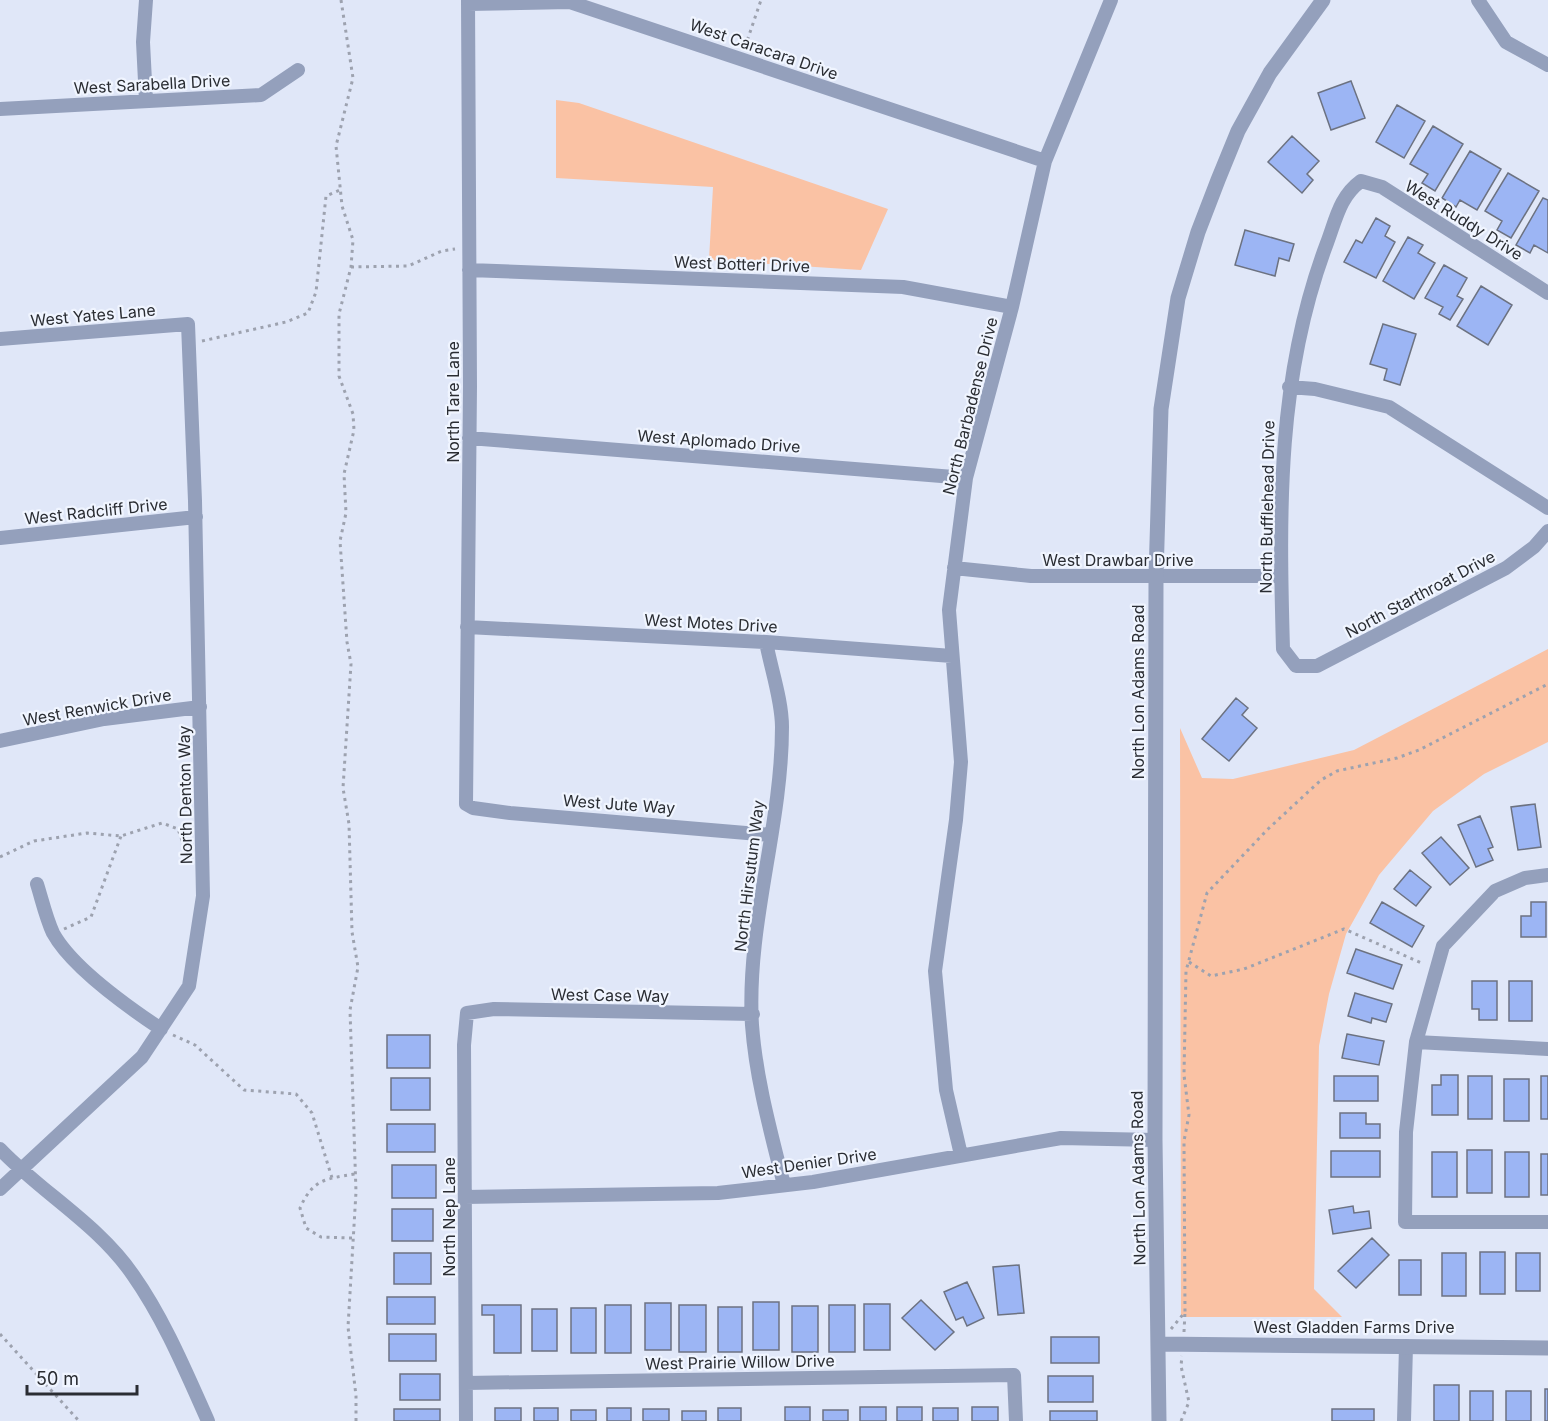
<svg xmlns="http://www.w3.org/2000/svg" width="1548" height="1421" font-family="Inter,sans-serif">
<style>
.green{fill:#fac2a4}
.building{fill:#9cb5f4;stroke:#6c7281;stroke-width:1.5}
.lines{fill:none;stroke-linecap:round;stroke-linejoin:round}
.path{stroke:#9da2af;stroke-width:3;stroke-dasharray:3 4.5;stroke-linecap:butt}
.minor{stroke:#94a0bc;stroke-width:14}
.tertiary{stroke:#94a0bc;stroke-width:15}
.labels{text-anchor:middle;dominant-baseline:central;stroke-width:4.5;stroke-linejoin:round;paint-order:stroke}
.street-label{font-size:16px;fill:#2a2d33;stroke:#f0f5ff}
</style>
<rect width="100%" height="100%" fill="#e0e7f8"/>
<!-- green -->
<path class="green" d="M556,100L579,103L888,209L861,270L709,260L713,187L556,178Z
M1548,649V742L1484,774L1433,811L1379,875L1346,934L1329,994L1319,1046L1314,1289L1342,1317H1181L1180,728L1202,778L1233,779L1354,750Z"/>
<!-- building -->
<path class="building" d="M1351,81L1365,118L1331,130L1318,93Z
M1397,105L1425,121L1404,158L1376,142Z
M1433,126L1463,144L1435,191L1422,183L1428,174L1410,164Z
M1292,136L1319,161L1307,174L1313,180L1302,193L1268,162Z
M1470,151L1501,169L1477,210L1460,200L1456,207L1442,198Z
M1508,173L1539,191L1511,238L1497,230L1502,221L1485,211Z
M1543,198L1548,200V253L1534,245L1530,253L1516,245Z
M1376,218L1390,226L1385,236L1395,242L1376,278L1344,262L1356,240L1362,243Z
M1245,230L1294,244L1289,261L1279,258L1275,276L1235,265Z
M1408,237L1423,245L1418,253L1435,263L1414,299L1383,281Z
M1444,265L1467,278L1457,296L1463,299L1450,320L1439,314L1443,307L1425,298Z
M1481,286L1512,305L1488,345L1457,326Z
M1383,324L1416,334L1400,385L1384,380L1387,369L1370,364Z
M1236,698L1248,708L1242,715L1257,728L1229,761L1202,739Z
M1535,804L1541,847L1518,850L1511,807Z
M1480,816L1493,847L1488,849L1493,860L1476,867L1458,825Z
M1441,837L1469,868L1450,885L1422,853Z
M1410,870L1431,887L1416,906L1394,889Z
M1382,902L1424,926L1412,947L1370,923Z
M1531,902H1546V937H1521V916H1531Z
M1356,949L1402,965L1393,989L1347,973Z
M1472,981H1497V1020H1479V1009H1472Z
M1509,981H1532V1021H1509Z
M1355,993L1392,1004L1386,1022L1372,1018L1371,1023L1348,1016Z
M1347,1034L1384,1041L1379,1065L1342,1058Z
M387,1035H430V1068H387Z
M1441,1075H1458V1115H1432V1085H1441Z
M1334,1076H1378V1101H1334Z
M1468,1076H1492V1119H1468Z
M1541,1076H1548V1119H1541Z
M391,1078H430V1110H391Z
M1504,1079H1529V1121H1504Z
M1340,1113H1366V1124H1380V1138H1340Z
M387,1124H435V1152H387Z
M1467,1150H1492V1193H1467Z
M1331,1151H1380V1177H1331Z
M1432,1152H1457V1197H1432Z
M1505,1152H1529V1197H1505Z
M1541,1154H1548V1195H1541Z
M392,1165H436V1198H392Z
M1353,1206L1354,1213L1369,1211L1371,1228L1333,1234L1329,1210Z
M392,1209H433V1241H392Z
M1372,1238L1389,1255L1356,1288L1338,1271Z
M1480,1252H1505V1294H1480Z
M394,1253H431V1284H394Z
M1442,1253H1466V1296H1442Z
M1516,1253H1540V1291H1516Z
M1399,1260H1421V1295H1399Z
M1019,1265L1024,1313L998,1315L993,1267Z
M967,1282L984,1318L967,1326L963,1317L956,1320L944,1292Z
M387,1297H435V1324H387Z
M921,1300L954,1332L935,1350L902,1318Z
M753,1302H779V1350H753Z
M645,1303H671V1350H645Z
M864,1304H890V1350H864Z
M482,1305H521V1353H494V1315H482Z
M605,1305H631V1353H605Z
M679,1305H706V1352H679Z
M829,1305H855V1352H829Z
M792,1306H818V1352H792Z
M718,1307H742V1352H718Z
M571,1308H596V1353H571Z
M532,1309H557V1351H532Z
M389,1334H436V1361H389Z
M1051,1337H1099V1363H1051Z
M400,1374H440V1400H400Z
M1048,1376H1093V1402H1048Z
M1434,1385H1459V1421H1434Z
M1545,1389H1548V1421H1545Z
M1470,1391H1493V1421H1470Z
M1506,1391H1531V1421H1506Z
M785,1407H810V1421H785Z
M860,1407H886V1421H860Z
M897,1407H922V1421H897Z
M972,1407H998V1421H972Z
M495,1408H521V1421H495Z
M534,1408H558V1421H534Z
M607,1408H631V1421H607Z
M718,1408H741V1421H718Z
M933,1408H958V1421H933Z
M394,1409H440V1421H394Z
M643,1409H669V1421H643Z
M1332,1409H1374V1421H1332Z
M571,1410H596V1421H571Z
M823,1410H848V1421H823Z
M682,1411H706V1421H682Z
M1050,1411H1097V1421H1050Z"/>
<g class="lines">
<!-- path -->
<path class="path" d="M341,0L353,78L336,146L342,206L353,240L351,267L339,314V376L353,414L354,430L344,474L346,513L340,541L347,642L351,664L343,788L349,824L352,932L358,967L350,1010L356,1192L348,1327L356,1396V1421
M745,47L761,0
M351,267L408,266L442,251L455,249
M202,341L286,322L308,313L316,292L326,196L340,190
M0,857L34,841L87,833L121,836L162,823L178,829L187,855
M64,929L91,917L121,836
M1189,962L1211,976L1244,969L1344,929L1424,964
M173,1035L195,1045L244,1090L296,1094L312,1113L332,1178
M352,1238L321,1237L306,1228L300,1208C313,1179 325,1179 355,1174
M1171,1329L1185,1312L1184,1141L1189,1115L1184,1075L1186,971L1207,893L1268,829L1321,780L1337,771L1397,758L1419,750L1548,684
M1184,1332L1185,1312
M0,1334L79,1421
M1181,1421L1189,1402L1181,1366L1182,1356"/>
<!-- minor -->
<path class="minor" d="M146,0L143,42L146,101
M468,0L470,386L466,804L473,808L510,813L771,835
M1478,0L1506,42L1548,65
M468,4L570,2L1045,161
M0,109L261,95L298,70
M469,270L903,287L1012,307
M1548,293L1382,187L1361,181C1340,196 1336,219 1327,243C1277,375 1279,509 1283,649L1296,666H1317L1506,568L1534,547L1548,531
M0,339L188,324L195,501L203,896L189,986L142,1057L0,1189
M1289,387L1315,389L1389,407L1548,508
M469,438L966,478
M0,538L196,517
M954,568L1031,576H1281
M467,627L766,642L952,656
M766,642C771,669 782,700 782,727C782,827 746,925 752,1025C756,1079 771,1133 784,1185
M0,741L104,719L200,707
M1548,875L1525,878L1495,891L1443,946L1416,1042L1406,1132L1405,1222H1548
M37,884C42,900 46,918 53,933C72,968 128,1007 161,1029
M1416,1042L1548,1049
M0,1149C42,1193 98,1224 133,1275C164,1319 186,1372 208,1421
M961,1155L946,1090L935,971L956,820L961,762L949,610L966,478L1012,307L1045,161L1111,0
M465,1197L718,1193L813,1182L1061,1138L1155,1140
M466,1383L1014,1375L1016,1421
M466,1421L464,1045L467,1013L494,1009L753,1014
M1404,1421L1406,1346"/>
<!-- tertiary -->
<path class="tertiary" d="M1159,1344L1548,1348
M1159,1421L1155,1140L1156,576L1161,409L1178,298L1198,232L1218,180L1238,131L1270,73L1323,0"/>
</g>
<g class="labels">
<!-- street labels -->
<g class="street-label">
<text transform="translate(764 49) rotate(19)">West Caracara Drive</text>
<text transform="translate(152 84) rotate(-3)">West Sarabella Drive</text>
<text transform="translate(1464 220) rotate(32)">West Ruddy Drive</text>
<text transform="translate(742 264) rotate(2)">West Botteri Drive</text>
<text transform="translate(93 315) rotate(-5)">West Yates Lane</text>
<text transform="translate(453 402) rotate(-90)">North Tare Lane</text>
<text transform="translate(970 406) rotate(-76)">North Barbadense Drive</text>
<text transform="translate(719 441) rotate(4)">West Aplomado Drive</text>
<text transform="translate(1267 507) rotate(-89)">North Bufflehead Drive</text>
<text transform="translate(96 511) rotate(-6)">West Radcliff Drive</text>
<text x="1118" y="560">West Drawbar Drive</text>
<text transform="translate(1420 594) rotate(-28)">North Starthroat Drive</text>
<text transform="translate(711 623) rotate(3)">West Motes Drive</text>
<text transform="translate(1138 692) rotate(-90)">North Lon Adams Road</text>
<text transform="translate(97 707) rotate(-10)">West Renwick Drive</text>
<text transform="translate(185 795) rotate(-91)">North Denton Way</text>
<text transform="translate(619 804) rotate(4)">West Jute Way</text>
<text transform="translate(749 876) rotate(-83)">North Hirsutum Way</text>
<text transform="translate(610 995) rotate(1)">West Case Way</text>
<text transform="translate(809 1163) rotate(-8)">West Denier Drive</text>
<text transform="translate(1138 1178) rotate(-91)">North Lon Adams Road</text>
<text transform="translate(449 1217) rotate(-90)">North Nep Lane</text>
<text x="1354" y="1327">West Gladden Farms Drive</text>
<text transform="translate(740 1362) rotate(-1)">West Prairie Willow Drive</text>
</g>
</g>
<!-- scale -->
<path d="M27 1385v9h110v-9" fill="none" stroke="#2a2d33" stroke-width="3"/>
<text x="36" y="1385" font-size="18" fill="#2a2d33" stroke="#f0f5ff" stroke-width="4.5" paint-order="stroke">50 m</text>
</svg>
